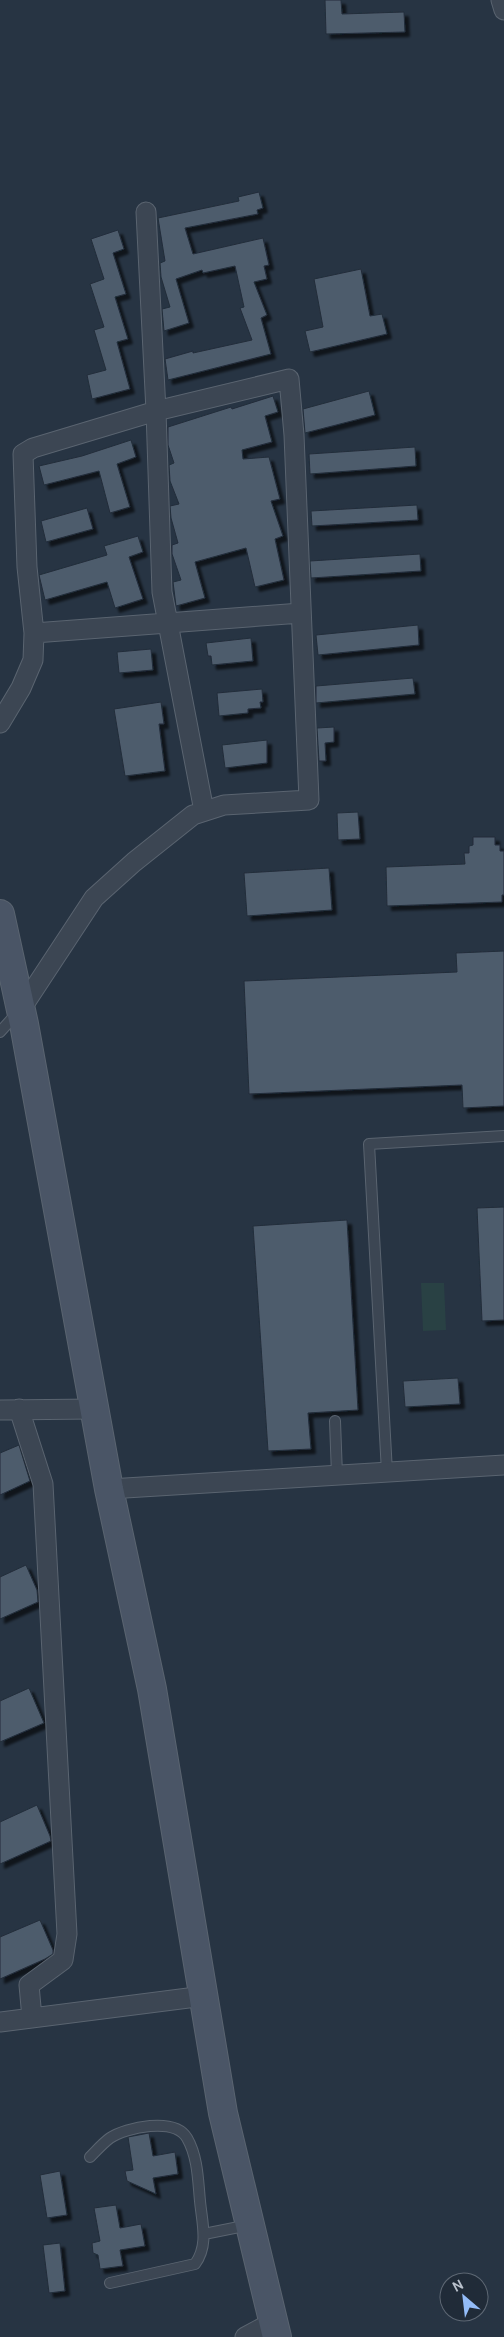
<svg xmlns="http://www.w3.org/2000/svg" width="504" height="2337" font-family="Cabin,sans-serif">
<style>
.grass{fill:#294144}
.building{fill:#4e5b6c;stroke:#222d3a;filter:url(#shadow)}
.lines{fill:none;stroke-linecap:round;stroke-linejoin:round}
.lane-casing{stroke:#5a6470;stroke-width:12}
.street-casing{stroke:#5a6470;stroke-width:21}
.secondary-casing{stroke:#5a6470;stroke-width:30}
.lane{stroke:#3c4653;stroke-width:10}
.street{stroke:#3c4653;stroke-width:19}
.secondary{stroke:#4a5566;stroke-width:28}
</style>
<defs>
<filter id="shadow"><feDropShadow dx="4.5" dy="4.5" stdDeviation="1" flood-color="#0009"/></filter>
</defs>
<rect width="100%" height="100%" fill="#273443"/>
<!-- grass -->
<path class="grass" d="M421,1283H444L446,1330L423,1331Z"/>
<!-- building -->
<path class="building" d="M325,0H341L342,14L404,12L405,32L326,34Z
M259,192L263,208L257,210L258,214L185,228L193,254L263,238L269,265L264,266L267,279L254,282L267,315L261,318L271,354L168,380L165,359L193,351V353L252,340L240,308L244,307L235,266L203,273L202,270L176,279L189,323L164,331L162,309L170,307L161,277L160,263L165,261L158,218L239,201L238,197Z
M118,230L124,249L113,253L126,294L115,297L128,339L117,342L130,389L92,399L87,375L106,370L94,330L104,327L90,284L104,279L91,239Z
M361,269L370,316L382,314L387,334L310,352L305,331L323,327L314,279Z
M369,391L375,415L305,433L303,409Z
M273,396L278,412L265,416L272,442L242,450L243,459L269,457L280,499L271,501L283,536L275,539L284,580L255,587L246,548L195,562L205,598L176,606L173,582L181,580L172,554V545L178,543L171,518L170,506L179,504L170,481L169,465L174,463L168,445V427L231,407L232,409Z
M131,440L136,457L117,464L130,507L110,513L99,471L44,485L39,466L82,456Z
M415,447L416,466L310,474L309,454Z
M417,505L418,520L312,526L311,511Z
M87,508L93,529L46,542L41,521Z
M138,536L143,552L129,557L143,599L115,608L107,582L45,600L39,575L107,555L104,546Z
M420,554L421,571L311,578L310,561Z
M418,625L419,645L318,655L316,635Z
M251,638L253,661L212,665L211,656H208L206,643Z
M151,649L153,670L119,673L117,652Z
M413,678L415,694L316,703V686Z
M262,689L263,702H260L261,708L248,709V713L219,716L217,693Z
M161,702L164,724H159L165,771L125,776L114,709Z
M334,727V742L325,743L326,761H319L317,728Z
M267,740V763L225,768L222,745Z
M358,812L360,839L338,840L337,813Z
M473,837H495V845H500V851H504V895H502V902L387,906L386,867L465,864L464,853H469V846L473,845Z
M329,868L332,910L247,916L244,873Z
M504,951V1106L463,1108L462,1085L249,1094L244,981L457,972L456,953Z
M504,1207V1320L482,1321L477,1208Z
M347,1220L358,1410L308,1413L311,1449L268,1451L253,1226Z
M458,1378L460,1404L405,1407L403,1381Z
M19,1445L30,1481L0,1495V1453Z
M26,1565L37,1590L38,1602L0,1619V1577Z
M29,1688L44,1723L0,1742V1701Z
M37,1805L50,1836L51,1841L0,1864V1822Z
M40,1920L53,1950V1954L45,1959L0,1979V1937Z
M149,2133L153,2156L175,2152L178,2174L153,2178L156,2194L127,2181L125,2171L133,2170L128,2137Z
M60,2171L67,2215L47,2218L40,2175Z
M116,2205L120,2228L141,2224L145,2246L120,2250L123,2266L100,2269L98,2255L93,2253L92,2243L100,2241L94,2208Z
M60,2243L65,2291L49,2293L43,2245Z"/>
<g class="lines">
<!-- lane casing -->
<g class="lane-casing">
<path id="lane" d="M0,1032L18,1012
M335,1421L337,1475
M387,1472L369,1144L504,1136
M90,2157C96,2151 103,2143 110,2138C126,2127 175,2117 187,2138C198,2157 198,2181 200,2201C202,2223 209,2245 195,2264L110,2283
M204,2234L249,2225"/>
</g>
<!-- street casing -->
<g class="street-casing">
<path id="street" d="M501,0L504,10
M146,212L156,411L162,592L204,811
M34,633L301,613
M0,723L21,688L33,660L34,633L27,567L23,454L33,448L156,411L289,379L294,435L309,800L224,805L193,815L134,862L94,898L21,1009
M19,1409L43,1484L67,1934L63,1960L29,1985L32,2018
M0,1410L95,1409
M109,1489L504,1465
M0,2022L204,1996
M245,2337L273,2322"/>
</g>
<!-- secondary casing -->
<g class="secondary-casing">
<path id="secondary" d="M0,914L24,1024L109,1489L152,1689L223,2113L277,2337"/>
</g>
<!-- lane -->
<use href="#lane" class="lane"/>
<!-- street -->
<use href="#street" class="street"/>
<!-- secondary -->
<use href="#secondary" class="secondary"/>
</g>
<!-- north arrow -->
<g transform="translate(464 2297) rotate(332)"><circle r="24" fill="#202b38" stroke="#5d6773"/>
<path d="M0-4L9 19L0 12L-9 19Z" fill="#93bcf8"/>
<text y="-8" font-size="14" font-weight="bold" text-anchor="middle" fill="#b9c1cc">N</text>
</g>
</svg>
